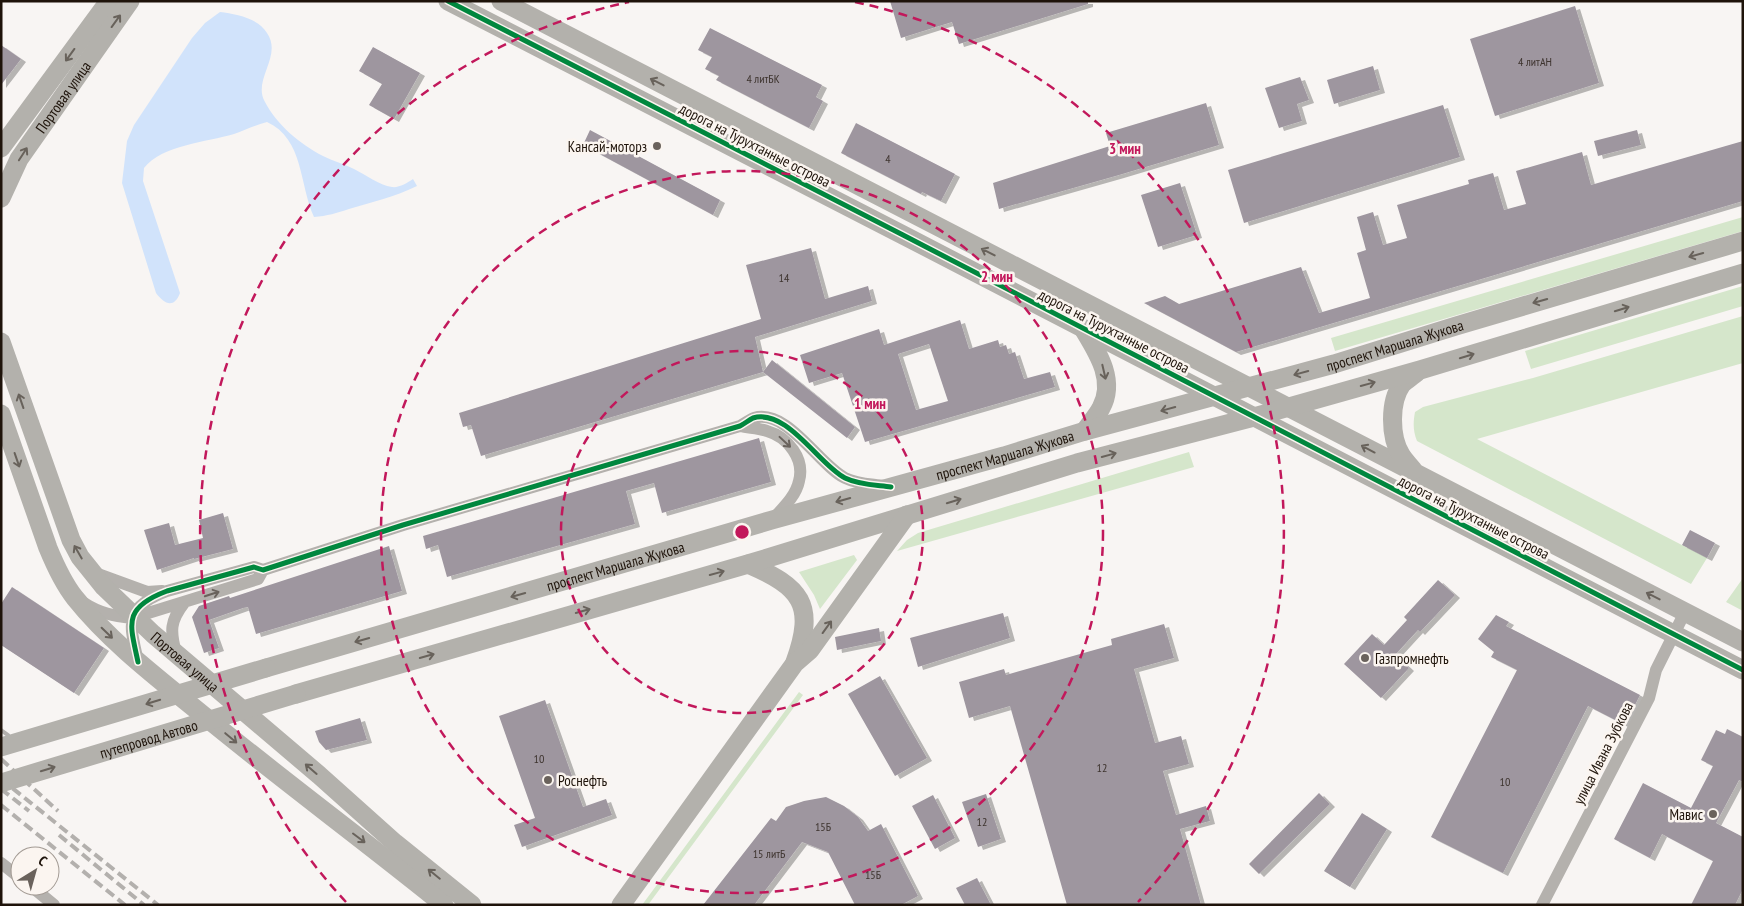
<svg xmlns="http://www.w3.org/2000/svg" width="1744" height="906" font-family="'PT Sans Narrow',sans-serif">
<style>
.green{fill:#d5e6cb}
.water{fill:#d1e3fb}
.building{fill:#9e969f;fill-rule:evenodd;filter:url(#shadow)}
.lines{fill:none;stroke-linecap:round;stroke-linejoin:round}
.street{stroke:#b4b1ad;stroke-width:12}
.secondary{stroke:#b3b1ac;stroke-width:19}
.rail{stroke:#b3b0ad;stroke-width:4;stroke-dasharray:10 5;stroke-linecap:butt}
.secondary-bridge{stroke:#b3b1ac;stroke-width:19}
.cycleway-casing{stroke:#fbf5f0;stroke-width:8}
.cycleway{stroke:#00873e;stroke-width:5}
.oneway{stroke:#68625b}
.oneway2{stroke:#69625c}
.ring{fill:none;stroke:#c2185b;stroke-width:2.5;stroke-dasharray:9 6}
.poi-dot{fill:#6a625c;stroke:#fbf5f0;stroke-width:2}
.labels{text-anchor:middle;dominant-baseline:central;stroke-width:5;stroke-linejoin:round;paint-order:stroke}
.number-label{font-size:12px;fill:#3e342f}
.street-label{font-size:15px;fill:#1e130a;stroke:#fbf5f0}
.poi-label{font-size:15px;fill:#1e130a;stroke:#fbf5f0;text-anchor:end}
.centre{fill:#c2185b;stroke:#fbf5f0;stroke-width:2.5}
.ring-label{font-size:15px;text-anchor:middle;font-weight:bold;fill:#c2185b;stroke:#fbf5f0;stroke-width:5;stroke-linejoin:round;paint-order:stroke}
</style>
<defs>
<filter id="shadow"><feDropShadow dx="5" dy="3" stdDeviation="0" flood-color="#0004"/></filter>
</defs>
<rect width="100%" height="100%" fill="#f8f5f3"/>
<!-- green -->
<path class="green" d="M1743,217V231L1335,351L1331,338Z
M1743,286V306L1531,369L1525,351Z
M1743,316V363L1477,439L1707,558L1691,584L1417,441C1413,431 1413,423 1415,412L1423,407L1533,378Z
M1189,452L1194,467L897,551L907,540L918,533Z
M854,555L857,560L820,609L814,595L799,572Z
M1743,578V611L1726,602Z
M799,692L803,695L648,905H642Z"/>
<!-- water -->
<path class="water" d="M220,12C236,14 258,18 267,33C283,56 252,80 265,102C277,125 300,144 323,156C333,161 344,164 354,169C366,175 379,185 392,187C399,188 407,183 413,179L417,186C395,197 372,202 349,209C337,213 327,216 314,217C299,184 304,139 267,122C255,125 245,130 234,134C207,142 162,145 144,168L143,181L180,293C174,309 164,304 156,293L122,183L127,141L134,125L192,38L205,23Z"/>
<!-- building -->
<path class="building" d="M890,1H1088V4L959,44L952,22L901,38Z
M1575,6L1599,83L1495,116L1470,39Z
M710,28L822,85L816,97L823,101L809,128L716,80L719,76L705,69L712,57L698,50Z
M1,45L21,59L1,85Z
M373,47L420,73L394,119L369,105L382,84L359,71Z
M1373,66L1380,90L1334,104L1327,80Z
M1300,77L1309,100L1297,104L1302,121L1279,128L1265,88Z
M1206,103L1219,145L1119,175L999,209L993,183L1110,146L1106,133Z
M1443,105L1460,157L1244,223L1228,170Z
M856,123L955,174L941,201L922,192L921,194L841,153Z
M590,130L720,200L713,215L583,145Z
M1637,130L1641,145L1598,156L1594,141Z
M1743,141V201L1236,352L1144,303L1165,296L1179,304L1301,267L1319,313L1370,298L1357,253L1366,250L1357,217L1373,212L1383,245L1407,238L1397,205L1469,184L1468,180L1493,173L1504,210L1526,204L1516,171L1582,152L1591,185Z
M1180,183L1197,235L1158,247L1141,195Z
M811,248L825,299L868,286L872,301L755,337L763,372L481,456L471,425L463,427L459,413L761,319L746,265Z
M960,320L969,349L998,340L1000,347L1006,345L1009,354L1015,352L1024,379L1050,372L1055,387L865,442L842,373L809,383L800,355L879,329L884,345ZM929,344L948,401L916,410L898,354Z
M772,360L855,427L847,438L763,372Z
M759,438L771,482L662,513L654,483L626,491L635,524L447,577L438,545L426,549L423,536Z
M223,513L233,549L194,559V558L157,570L144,530L169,523L175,545L203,538L199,520Z
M1690,530L1715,543L1707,558L1682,545Z
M389,546L402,591L256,634L248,607L243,608L209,620L219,648L204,653L192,617L199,606L229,596L230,598Z
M1438,580L1455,595L1420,632L1418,630L1395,655L1409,668L1381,698L1344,664L1372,634L1384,645L1407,620L1404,617Z
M12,587L104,648L74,693L1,645V604Z
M1003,613L1010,638L918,667L910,638Z
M1496,615L1509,622L1506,626L1640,695L1625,725L1588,706L1503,873L1431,837L1517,670L1491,657L1494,652L1478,639Z
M1164,624L1174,658L1134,669L1155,743L1181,736L1189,764L1163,771L1176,815L1206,806L1210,821L1180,829L1201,905H1067L1010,706L969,718L959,682L1004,669L1006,675L1112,645L1111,639Z
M879,628L881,641L837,650L835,637Z
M880,676L927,758L895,776L848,694Z
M545,700L583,807L606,799L612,815L522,847L514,825L535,818L499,716Z
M360,718L367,740L326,750L319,742L315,731Z
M1727,729L1743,737V782L1739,780L1716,823L1743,837V889L1735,905H1691L1713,861L1662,834L1650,858L1614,839L1643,783L1691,808L1713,766L1701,760L1716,730L1725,734Z
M1319,793L1330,804L1259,874L1249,864Z
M986,794L1001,839L978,847L962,802Z
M933,795L955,838L935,849L912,806Z
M826,797L844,806L858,817L868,831L881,824L918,896L901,905H855L828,852L802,842L754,905H703L771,818L776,821L786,807L804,801Z
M1362,813L1387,829L1350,887L1324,871Z
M977,878L980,884L991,905H965L956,888Z"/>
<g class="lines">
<!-- street -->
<path class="street" d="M740,426C749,428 758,428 767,431C788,437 805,459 799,481C796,496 783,508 773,519
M95,573L147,592L162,591
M84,603C99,613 114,616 132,618L258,579L263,570
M176,653C170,631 170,621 184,603
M138,662C130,624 122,608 167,591L254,567L263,570L403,525L740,426C744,424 749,420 754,418C787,408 819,465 845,478C857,484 872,484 884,486
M1,863L20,878
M31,886L54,905
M1542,905L1649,698L1656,670L1685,612"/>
<!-- secondary -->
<g class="secondary">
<path d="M448,1L903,235L1743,670"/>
<path d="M501,1L1743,642"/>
<path d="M1,148L109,1"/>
<path id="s1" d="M1,198L19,159L130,1"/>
<path d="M1084,330C1098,353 1116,381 1101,408C1097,416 1090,423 1085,431"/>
<path id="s2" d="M1,342L71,540L80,557L104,587L153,634L319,775L395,843L472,905"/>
<path d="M1,414L48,548C55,565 63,583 75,598C111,643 159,679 203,715C282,780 365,841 444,905"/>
<path d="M1413,470C1409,465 1404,460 1401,455C1390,437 1389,402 1402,384C1406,380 1413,376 1417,372"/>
<path d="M748,564C801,587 816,604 795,662"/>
<path id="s3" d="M266,668L772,520L1004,456L1085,431L1334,364L1456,326L1743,241"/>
<path d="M296,694L748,564L1077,463L1254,417L1420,370L1743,273"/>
<path d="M621,905L795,663L810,650L907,515"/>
</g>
<!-- rail -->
<path class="rail" d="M1,730L24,747
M1,759L58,811
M1,779L158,905
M1,789L29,811
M1,805L125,905
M59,835L144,905"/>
<!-- secondary-bridge -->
<g class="secondary-bridge">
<path d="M1,747L266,668"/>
<path id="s4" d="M1,783L296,694"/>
</g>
<!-- cycleway casing -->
<g class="cycleway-casing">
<path id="cycleway" d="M448,1L903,235L1743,670
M138,662C130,624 122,608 167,591L254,567L263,570L403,525L740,426C744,424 749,420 753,418C787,408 819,465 845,478C859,485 877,485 891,487"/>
</g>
<!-- cycleway -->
<use href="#cycleway" class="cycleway"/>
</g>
<!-- one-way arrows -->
<defs><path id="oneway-shaft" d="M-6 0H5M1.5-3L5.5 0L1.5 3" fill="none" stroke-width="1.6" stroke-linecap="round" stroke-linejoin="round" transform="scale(1.25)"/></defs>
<g class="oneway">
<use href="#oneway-shaft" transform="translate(116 21) rotate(-54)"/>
<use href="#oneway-shaft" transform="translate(70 55) rotate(126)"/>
<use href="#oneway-shaft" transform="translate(657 82) rotate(-153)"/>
<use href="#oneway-shaft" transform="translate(23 154) rotate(-57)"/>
<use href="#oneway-shaft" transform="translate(988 252) rotate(-153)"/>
<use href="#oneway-shaft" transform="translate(1696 255) rotate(164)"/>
<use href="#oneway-shaft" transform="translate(1540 301) rotate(164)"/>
<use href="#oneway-shaft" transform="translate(1622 309) rotate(-17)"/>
<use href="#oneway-shaft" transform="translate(1467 356) rotate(-17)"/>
<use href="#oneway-shaft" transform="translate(1104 372) rotate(77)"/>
<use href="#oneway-shaft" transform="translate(1301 373) rotate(165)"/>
<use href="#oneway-shaft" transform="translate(1368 384) rotate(-15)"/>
<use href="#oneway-shaft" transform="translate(21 401) rotate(-109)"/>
<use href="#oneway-shaft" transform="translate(1168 409) rotate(165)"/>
<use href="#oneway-shaft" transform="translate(1368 449) rotate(-152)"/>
<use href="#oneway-shaft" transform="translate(1109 455) rotate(-15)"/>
<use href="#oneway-shaft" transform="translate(17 460) rotate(71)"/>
<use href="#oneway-shaft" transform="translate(843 500) rotate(164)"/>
<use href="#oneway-shaft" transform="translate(954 501) rotate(-17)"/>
<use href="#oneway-shaft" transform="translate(78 552) rotate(-120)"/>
<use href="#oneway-shaft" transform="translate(717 573) rotate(-15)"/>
<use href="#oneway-shaft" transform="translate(518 595) rotate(164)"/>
<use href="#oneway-shaft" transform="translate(1653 596) rotate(-153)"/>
<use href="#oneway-shaft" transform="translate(583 611) rotate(-16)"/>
<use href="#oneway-shaft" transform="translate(827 627) rotate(-54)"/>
<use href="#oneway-shaft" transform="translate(107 633) rotate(44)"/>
<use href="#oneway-shaft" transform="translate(362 640) rotate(164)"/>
<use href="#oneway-shaft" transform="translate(427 656) rotate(-16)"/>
<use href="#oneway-shaft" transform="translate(153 702) rotate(163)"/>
<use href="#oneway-shaft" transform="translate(231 738) rotate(40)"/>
<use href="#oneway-shaft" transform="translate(48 769) rotate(-17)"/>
<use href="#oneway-shaft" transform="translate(311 769) rotate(-139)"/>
<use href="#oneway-shaft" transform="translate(359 838) rotate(37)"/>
<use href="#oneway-shaft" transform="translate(434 874) rotate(-141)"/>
</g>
<g class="oneway2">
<use href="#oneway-shaft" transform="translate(785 442) rotate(43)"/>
<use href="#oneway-shaft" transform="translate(212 594) rotate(-18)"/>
</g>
<!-- distance rings -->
<g class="ring">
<circle cx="742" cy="532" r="181"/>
<circle cx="742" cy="532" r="361"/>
<path d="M346 902A542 542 0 0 1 629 2M855 2A542 542 0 0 1 1138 902"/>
</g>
<!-- markers -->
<g class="poi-dot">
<circle cx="657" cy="146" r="5"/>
<circle cx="1365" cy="658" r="5"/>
<circle cx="548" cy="780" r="5"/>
<circle cx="1713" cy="814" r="5"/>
</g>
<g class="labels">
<!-- number labels -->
<g class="number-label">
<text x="1535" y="61">4 литАН</text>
<text x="763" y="78">4 литБК</text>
<text x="888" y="158">4</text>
<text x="784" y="277">14</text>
<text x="539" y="758">10</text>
<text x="1102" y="767">12</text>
<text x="1505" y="781">10</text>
<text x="982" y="821">12</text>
<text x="823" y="826">15Б</text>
<text x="769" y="853">15 литБ</text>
<text x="873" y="874">15Б</text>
</g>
<!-- street labels -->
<g class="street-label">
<text stroke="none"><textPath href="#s1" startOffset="119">Портовая улица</textPath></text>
<text transform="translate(755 145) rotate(27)">дорога на Турухтанные острова</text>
<text transform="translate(1114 331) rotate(27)">дорога на Турухтанные острова</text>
<text stroke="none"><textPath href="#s3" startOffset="1174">проспект Маршала Жукова</textPath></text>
<text stroke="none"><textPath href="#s3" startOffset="769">проспект Маршала Жукова</textPath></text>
<text transform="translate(1474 517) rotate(27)">дорога на Турухтанные острова</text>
<text stroke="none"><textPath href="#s3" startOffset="364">проспект Маршала Жукова</textPath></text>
<text stroke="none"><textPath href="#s2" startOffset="378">Портовая улица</textPath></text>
<text stroke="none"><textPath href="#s4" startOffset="154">путепровод Автово</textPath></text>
<text transform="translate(1603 753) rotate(-63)">улица Ивана Зубкова</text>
</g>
<!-- poi labels -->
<g class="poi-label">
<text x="647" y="146">Кансай-моторз</text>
<text x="1375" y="658" text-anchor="start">Газпромнефть</text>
<text x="558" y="780" text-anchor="start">Роснефть</text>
<text x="1703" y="814">Мавис</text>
</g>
</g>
<circle cx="742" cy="532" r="8" class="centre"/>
<g class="ring-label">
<text x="1125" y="154">3 мин</text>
<text x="997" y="282">2 мин</text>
<text x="870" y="409">1 мин</text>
</g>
<!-- border -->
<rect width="1744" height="906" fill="none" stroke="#1e130a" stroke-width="5"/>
<!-- north arrow -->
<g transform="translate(35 871) rotate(37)"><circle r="24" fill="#fbf5f0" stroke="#a39b94"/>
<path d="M0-4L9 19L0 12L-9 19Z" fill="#6a625c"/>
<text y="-8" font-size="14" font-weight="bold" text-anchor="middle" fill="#1e130a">С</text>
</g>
</svg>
